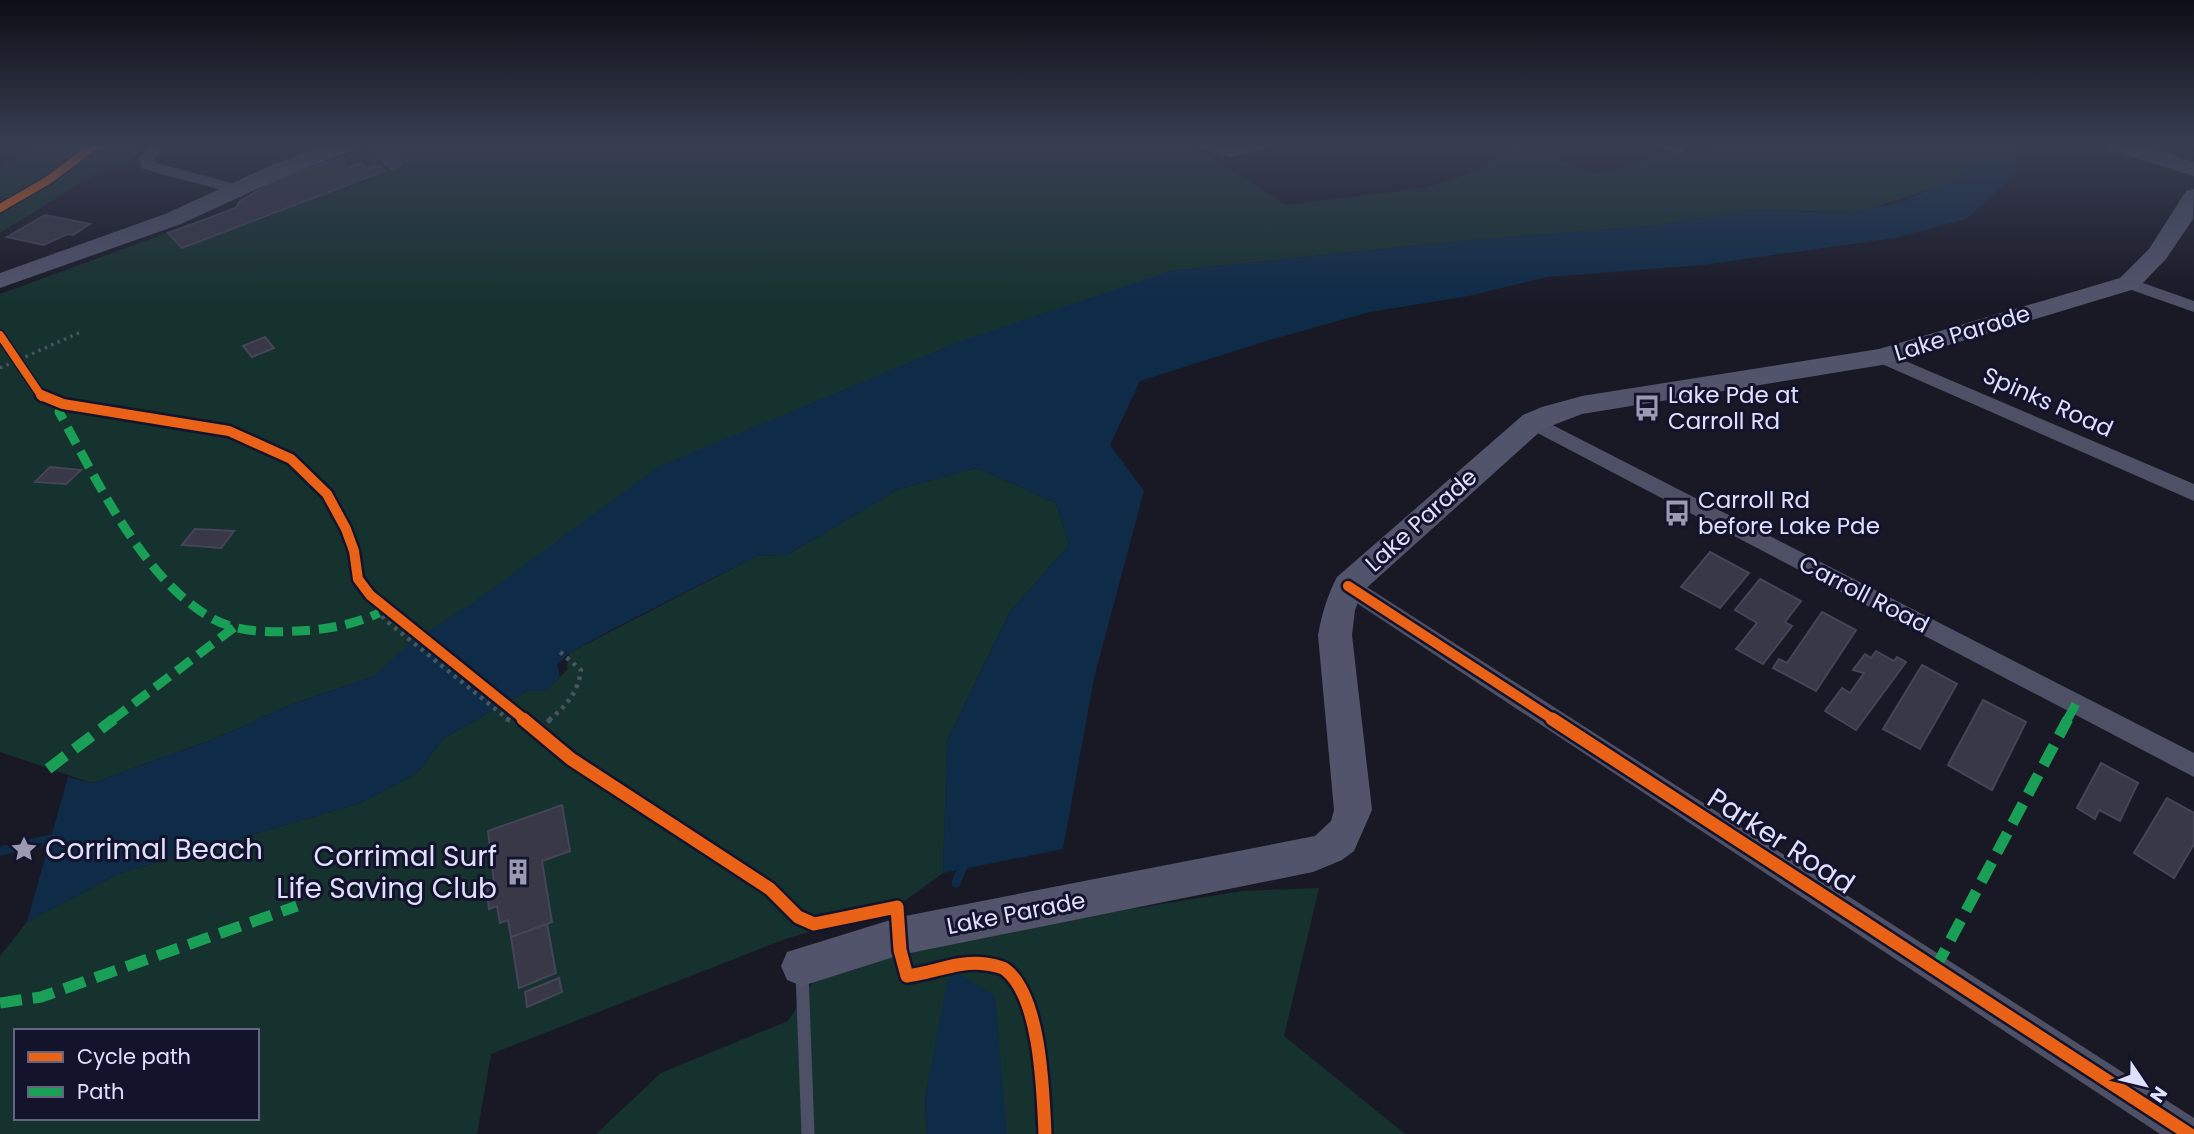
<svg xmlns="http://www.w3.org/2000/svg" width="2194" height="1134" font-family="Poppins,sans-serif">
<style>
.green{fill:#16322f;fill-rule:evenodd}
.water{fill:#0e2b48}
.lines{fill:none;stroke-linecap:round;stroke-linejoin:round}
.stream{stroke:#0e2b48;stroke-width:9}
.building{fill:#383847;stroke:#454458;stroke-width:2}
.path-far2{stroke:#465560;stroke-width:3.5;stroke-dasharray:2.5 4.5;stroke-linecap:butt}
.path-far1{stroke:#465560;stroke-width:4.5;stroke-dasharray:3.5 5;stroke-linecap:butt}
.path{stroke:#465560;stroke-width:5;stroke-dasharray:4.5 7;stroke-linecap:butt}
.lane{stroke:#4e5066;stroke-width:13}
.street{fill:#4e5066;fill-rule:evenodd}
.secondary{fill:#52546c;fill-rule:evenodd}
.quiet-far1{stroke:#1a9f57;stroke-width:9;stroke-dasharray:18 9;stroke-linecap:butt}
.quiet{stroke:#1a9f57;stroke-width:11;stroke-dasharray:22 11;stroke-linecap:butt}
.cycleway-far2-casing{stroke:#13132c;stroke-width:11}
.cycleway-far1-casing{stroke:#13132c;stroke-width:15}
.cycleway-casing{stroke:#13132c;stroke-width:18}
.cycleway-far2{stroke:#ea6118;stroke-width:8}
.cycleway-far1{stroke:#ea6118;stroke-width:10}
.cycleway{stroke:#ea6118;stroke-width:13}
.labels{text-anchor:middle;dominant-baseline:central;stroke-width:6;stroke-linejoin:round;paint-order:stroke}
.street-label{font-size:23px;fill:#dfe0fe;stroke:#13132c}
.poi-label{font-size:23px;fill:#dfe0fe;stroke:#13132c;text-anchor:start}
.near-street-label{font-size:28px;fill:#dfe0fe;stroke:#13132c}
.near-poi-label{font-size:28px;fill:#dfe0fe;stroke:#13132c;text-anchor:start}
</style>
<rect width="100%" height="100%" fill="#191926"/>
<!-- green -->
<path class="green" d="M36,144H146L130,161L94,175L0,233V201L4,198L0,200V169Z
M372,144H1185L1209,156L1286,205L1425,188L1480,170L1513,144L1600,175L1678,150L1700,157L1716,144H1972L1979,152L1960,177L1928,190L1858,212L1752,210L1659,225L1449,242L1170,271L374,676L293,704L211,740L92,783L0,752V294L208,218Z
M977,468L1056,503L1069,545L1009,613L947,741L943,873L896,907L785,939L491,1054L477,1134H0V956L27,922L118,874L361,803L417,773L444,738L527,691L547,690L567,670L569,653L757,556L787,555L899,489ZM16,1031H257V1118H16Z
M1319,888L1284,1036L1405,1134H1004L951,969L925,1097L927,1134H596L661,1073L788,1021L828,959L1242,891Z"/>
<!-- water -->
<path class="water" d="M1972,144H2013L2018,164L2005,185L1966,219L1894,238L1703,265L1547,277L1469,296L1370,312L1273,339L1140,381L1110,445L1144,491L1094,678L1063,849L943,873L947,741L1009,613L1069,545L1056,503L977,468L899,489L787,555L757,556L611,630L569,653L557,665L560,677L547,690L527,691L444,738L417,773L361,803L118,874L27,922L68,777L92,783L211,740L293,704L374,676L410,643L474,602L658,467L963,340L1170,271L1449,242L1659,225L1752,210L1848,213L1903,201L1959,177L1979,152Z
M950,968L995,996L1007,1134H927L925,1097Z"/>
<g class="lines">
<!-- stream -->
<path class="stream" d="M0,851L59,837
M956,883L965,861"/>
</g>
<!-- building -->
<path class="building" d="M386,151L402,165L392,169L377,155Z
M343,157L347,168L361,163L367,169L378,165L384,171L182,248L168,233L236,208L240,201L276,180Z
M45,215L90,224L73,235L67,234L44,245L7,237Z
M265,337L274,348L252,357L243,346Z
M50,467L81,470L66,484L35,482Z
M195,529L234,531L221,548L182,545Z
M1710,552L1749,573L1720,608L1681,587Z
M1760,579L1801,601L1785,622L1792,626L1763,664L1736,649L1757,623L1735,610Z
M1822,612L1856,630L1816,691L1773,668L1779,659L1787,663Z
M1876,651L1894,661L1897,657L1906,662L1856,730L1825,711L1842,688L1850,693L1864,673L1853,670L1865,654L1871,658Z
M1922,665L1957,684L1920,749L1883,729Z
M1983,700L2026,722L1992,790L1948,765Z
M2101,763L2138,783L2120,821L2099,810L2095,819L2077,808Z
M2167,798L2194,813V844L2174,878L2134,853Z
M562,805L570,851L542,861L552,922L511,937L508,920L500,923L497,906L489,909L486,886L494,883L488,831Z
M547,924L556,973L519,988L511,937Z
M559,978L562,992L527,1007L525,992Z"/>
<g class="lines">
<!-- path-far2 -->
<path class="path-far2" d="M0,368L83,331"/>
<!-- path-far1 -->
<path class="path-far1" d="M377,600L379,611L384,619L509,720
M549,720C566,706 578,693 581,670L559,651"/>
<!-- path -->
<path class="path" d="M506,719L537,730L551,719"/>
<!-- lane -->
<path class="lane" d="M802,973L808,1134"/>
<!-- street -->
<path class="street" d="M151,144H167L154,159L156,163L243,186L245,189L237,194L143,169L138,159Z
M1194,144C1207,144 1222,148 1234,147C1247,145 1260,144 1274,144L1271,147L1231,157L1197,147Z
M1654,144H1676L1686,150L1678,155Z
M2129,278L2194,301V312L2123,287L2120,283L2123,279Z
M1882,351L2194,484V501L1875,361L1872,357L1875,353Z
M1533,415L2194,753V777L1526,427L1523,422L1526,417Z
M1348,577L1356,580L2194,1118V1134H2160L1340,592L1336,586L1340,580Z"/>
<!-- secondary -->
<path class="secondary" d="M330,144H361L358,149L290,174L181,224L0,288V273L165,214L274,164Z
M2104,144H2137L2194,162V176L2107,149Z
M2194,189L2193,219L2166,259L2138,288L1882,365L1582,414L1543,429L1362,592L1355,610L1352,635L1372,810L1354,851L1342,860L1313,872L900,955L802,986L787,980L781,966L787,952L900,917L1315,836L1331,821L1334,810L1318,635C1322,614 1327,596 1337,577L1523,415L1542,407L1582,396L1879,349L2120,278L2149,249L2186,191Z"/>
<!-- quiet-far1 -->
<path class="quiet-far1" d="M63,404L59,412C97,480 143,580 213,619C237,632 270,633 296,631C325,630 353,625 379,613
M112,720L236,626
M2067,720L2076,704"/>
<!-- quiet -->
<path class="quiet" d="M48,769L114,719
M1935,969L2068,719
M0,1003L41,997L297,906"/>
<!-- cycleway-far2 casing -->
<g class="cycleway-far2-casing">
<path id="cycleway-far2" d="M0,208L47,181L97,144
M0,335L42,397"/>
</g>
<!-- cycleway-far1 casing -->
<g class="cycleway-far1-casing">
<path id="cycleway-far1" d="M41,395L63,404L229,431L291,459L327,494L346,529L354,551L358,579L370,595L525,720
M1348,586L1554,720"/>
</g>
<!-- cycleway casing -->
<g class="cycleway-casing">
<path id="cycleway" d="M523,719L571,759L770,889L798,917L814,924L897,907L900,950L907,976C933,973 959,960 986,964C992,965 1001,966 1006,970C1041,998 1043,1092 1045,1134
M1552,719L2189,1134"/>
</g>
<!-- cycleway-far2 -->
<use href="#cycleway-far2" class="cycleway-far2"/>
<!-- cycleway-far1 -->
<use href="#cycleway-far1" class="cycleway-far1"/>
<!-- cycleway -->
<use href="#cycleway" class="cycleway"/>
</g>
<!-- sky -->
<linearGradient id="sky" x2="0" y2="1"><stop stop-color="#0e0e15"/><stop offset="0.48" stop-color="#383e52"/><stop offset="1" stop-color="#383e52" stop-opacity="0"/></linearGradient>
<rect width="2194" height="303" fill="url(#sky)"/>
<!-- icons -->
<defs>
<g id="bus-bare" transform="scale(2.1)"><path d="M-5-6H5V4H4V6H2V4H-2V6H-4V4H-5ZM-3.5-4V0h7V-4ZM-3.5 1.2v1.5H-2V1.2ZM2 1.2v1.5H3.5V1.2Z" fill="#9a9ab2" stroke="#13132c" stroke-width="2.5" paint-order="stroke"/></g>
<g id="sight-bare" transform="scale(2.1)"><path d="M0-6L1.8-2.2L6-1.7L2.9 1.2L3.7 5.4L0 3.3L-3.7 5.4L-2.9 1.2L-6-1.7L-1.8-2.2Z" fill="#9a9ab2" stroke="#13132c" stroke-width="2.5" paint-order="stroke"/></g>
<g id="building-bare" transform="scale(2.1)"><path d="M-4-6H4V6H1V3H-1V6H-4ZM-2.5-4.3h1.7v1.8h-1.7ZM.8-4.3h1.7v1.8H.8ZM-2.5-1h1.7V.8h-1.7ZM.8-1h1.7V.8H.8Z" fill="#9a9ab2" stroke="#13132c" stroke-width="2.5" paint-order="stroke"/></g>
</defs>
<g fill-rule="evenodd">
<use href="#bus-bare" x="1647" y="408"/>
<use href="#bus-bare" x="1677" y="513"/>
<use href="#sight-bare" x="24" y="849"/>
<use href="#building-bare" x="518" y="872"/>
</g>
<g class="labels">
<!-- street labels -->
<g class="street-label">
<text transform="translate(1962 333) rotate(-17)">Lake Parade</text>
<text transform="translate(2048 402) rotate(24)">Spinks Road</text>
<text transform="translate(1421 520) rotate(-42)">Lake Parade</text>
<text transform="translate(1864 594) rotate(27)">Carroll Road</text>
<text transform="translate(1016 913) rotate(-11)">Lake Parade</text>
</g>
<!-- poi labels -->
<g class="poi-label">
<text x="1668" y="395">Lake Pde at<tspan x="1668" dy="26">Carroll Rd</tspan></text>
<text x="1698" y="500">Carroll Rd<tspan x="1698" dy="26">before Lake Pde</tspan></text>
</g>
<!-- near-street labels -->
<g class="near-street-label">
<text transform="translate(1781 841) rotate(33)">Parker Road</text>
</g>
<!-- near-poi labels -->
<g class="near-poi-label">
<text x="45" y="849">Corrimal Beach</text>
<text x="497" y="856" text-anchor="end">Corrimal Surf<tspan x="497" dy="32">Life Saving Club</tspan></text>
</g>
</g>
<!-- legend -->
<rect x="14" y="1029" width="245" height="91" fill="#13132c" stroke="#656580" stroke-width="2"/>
<rect x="28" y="1052" width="35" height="10" fill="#ea6118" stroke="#656580" stroke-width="2"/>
<text x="77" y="1064" font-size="21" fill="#dfe0fe">Cycle path</text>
<rect x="28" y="1087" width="35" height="10" fill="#1a9f57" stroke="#656580" stroke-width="2"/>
<text x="77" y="1099" font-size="21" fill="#dfe0fe">Path</text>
<!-- north arrow -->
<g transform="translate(2145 1085) rotate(125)" stroke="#13132c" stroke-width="5" paint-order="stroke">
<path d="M0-5L12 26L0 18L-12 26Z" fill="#dfe0fe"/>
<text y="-10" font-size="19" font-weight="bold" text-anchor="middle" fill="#dfe0fe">N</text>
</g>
</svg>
